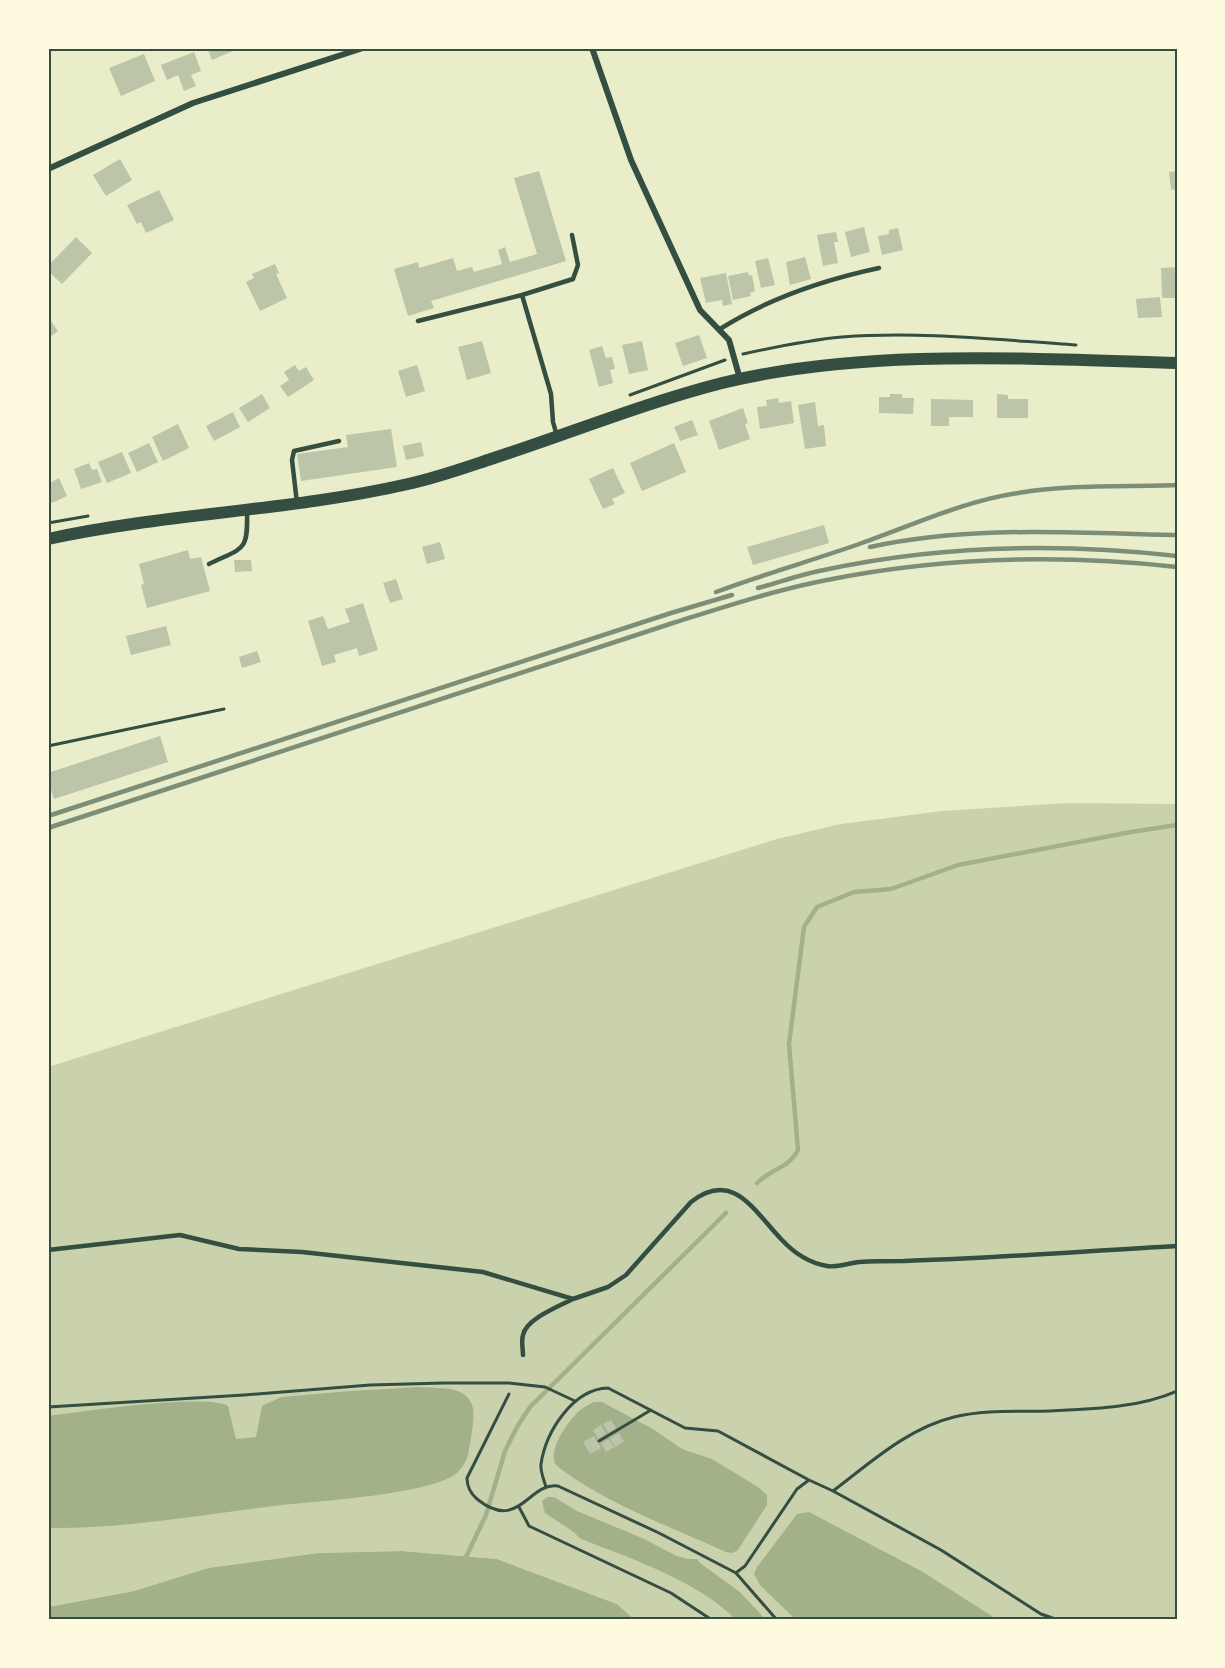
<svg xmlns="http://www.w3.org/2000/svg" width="1225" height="1668" font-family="'Golos Text',sans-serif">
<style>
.green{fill:#cad2ad}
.water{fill:#a3b18a}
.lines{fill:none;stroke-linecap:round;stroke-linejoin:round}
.stream{stroke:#a3b18a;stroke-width:4.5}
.building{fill:#bcc5a7}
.path{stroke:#344e41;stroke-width:3}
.service{stroke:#344e41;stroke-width:4.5}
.minor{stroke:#344e41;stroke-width:6}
.secondary{stroke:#344e41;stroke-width:12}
.rail{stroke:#7c8e77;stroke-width:4.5}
.neatline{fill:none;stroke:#344e41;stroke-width:2}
</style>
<rect width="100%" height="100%" fill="#e9edc9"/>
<!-- green -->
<path class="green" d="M1068,803L1177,804V1620H635L617,1604L497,1559L402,1551L318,1553L208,1568L134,1591L48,1607V1067L777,839L841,824L942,811Z"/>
<!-- water -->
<path class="water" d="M419,1387C439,1389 467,1384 473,1408C475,1416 470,1449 467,1458C465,1463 461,1469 457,1473C432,1494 320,1501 283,1505C205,1514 127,1529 48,1528V1416C80,1412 206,1393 228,1406L235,1435L236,1439L256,1437L262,1406L281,1397L350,1391Z
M594,1402H602L653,1429L682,1449L712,1459L758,1487L767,1495V1505L738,1550L732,1553L726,1552C673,1528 600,1501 556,1465C547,1451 567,1423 577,1413C582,1408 588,1405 594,1402Z
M547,1497H554L577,1511L642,1538L677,1556L688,1559H697L700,1563L740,1592L766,1620H736C700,1582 630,1558 581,1539L571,1530L545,1513L542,1501Z
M809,1512L923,1572L998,1620H796L760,1585L754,1574L757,1567L797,1514Z
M402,1551L497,1559L617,1604L635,1620H48V1607L134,1591L208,1568L318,1553Z"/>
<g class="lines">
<!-- stream -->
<path class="stream" d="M757,1183C772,1168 788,1169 798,1150L789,1044L804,927L817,907L854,892L891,889L958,865L1131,832L1177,825
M466,1557L486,1515L505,1451L517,1427L530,1407L726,1213"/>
</g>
<!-- building -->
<path class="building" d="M207,48H240L212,60Z
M194,52L201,71L191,75L196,86L184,91L178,75L167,80L161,65Z
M144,54L155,81L121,96L109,68Z
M120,159L132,180L106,196L93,175Z
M539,171L566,261L431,301L434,308L408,316L394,269L418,262L419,268L453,258L457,271L472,267L474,272L502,264L498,250L505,247L510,262L537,254L514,178Z
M1177,171V189L1171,190L1169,172Z
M159,190L174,220L146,233L141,222L137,224L127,205Z
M864,227L870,252L851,257L845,232Z
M898,228L903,250L882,255L878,236L889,234V230Z
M836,232L838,242H834L838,263L823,266L817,235Z
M76,237L92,253L62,284L48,271V266Z
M805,257L811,279L790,285L786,262Z
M768,258L775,285L761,288L755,261Z
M275,264L279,273L276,274L287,298L260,311L246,282L254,278L252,274Z
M1177,267V298H1162L1161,268Z
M748,272L749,276L752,275L755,291L750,293L751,296L733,300L728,276Z
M726,273L732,304L723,306L722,300L706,303L700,278Z
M1160,297L1162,317L1138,318L1136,299Z
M48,317L58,331L48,338Z
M699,335L707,358L683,366L675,343Z
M482,341L491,373L467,380L458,347Z
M642,341L648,370L629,374L622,345Z
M602,346L606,358L612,357L615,369L610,370L613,383L599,387L589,350Z
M295,365L299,371L306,367L314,380L288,397L280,386L289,380L284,372Z
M417,365L425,391L406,397L398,371Z
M262,394L270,408L248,422L239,408Z
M890,394H902V398H914L913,414L879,413V397H890Z
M997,394L1008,395V399H1028V418H997Z
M778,398L779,403L791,401L794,423L760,429L757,407L767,406L766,400Z
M931,399L973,400V417H949V426H931Z
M815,402L818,426L824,425L826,446L805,449L798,405Z
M743,408L748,423L745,424L750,439L719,450L709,421Z
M233,412L240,427L214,441L206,426Z
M692,420L698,435L680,441L674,427Z
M178,424L189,448L163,461L152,437Z
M391,429L397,467L301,481L297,454L348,447L346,435Z
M421,442L424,456L406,460L403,446Z
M149,443L158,462L137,472L128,453Z
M674,443L686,472L642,491L630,463Z
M122,452L131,473L107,483L98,462Z
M89,463L92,470L97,469L102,482L81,489L74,469Z
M613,468L625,493L612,499L615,504L603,509L589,479Z
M59,478L67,496L52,503L48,495V484Z
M824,525L829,543L753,565L747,547Z
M440,542L445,559L427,564L422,547Z
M188,550L190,559L201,557L210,591L147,608L141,585L144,584L139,564Z
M234,560H251L252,571L235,572Z
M396,579L403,599L390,603L383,583Z
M363,603L378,650L359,656L357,648L334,655L336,662L322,666L308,621L323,616L328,629L350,622L345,609Z
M166,626L171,645L131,655L126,636Z
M257,651L261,662L242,668L239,657Z
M160,736L168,762L54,799L48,780V773Z
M611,1420L616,1428L608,1433L603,1424Z
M601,1425L606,1434L598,1439L593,1430Z
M619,1433L624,1442L615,1447L610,1438Z
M594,1436L601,1448L590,1454L583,1442Z
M609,1439L614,1447L606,1452L601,1443Z"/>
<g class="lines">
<!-- path -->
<path class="path" d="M743,354C775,347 809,340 842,337C920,331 999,340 1076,345
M630,395L725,360
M48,523L88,516
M48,746L224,709
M509,1394L467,1478C467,1486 470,1493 477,1499C519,1533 528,1482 558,1486L659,1533L736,1573L777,1620
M48,1407L244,1395L370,1385L444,1383H509L545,1387L575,1401
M599,1441L651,1410
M546,1487C544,1480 540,1471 541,1464C546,1431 573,1389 608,1388L685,1428L718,1431L809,1480L833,1491L941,1550L1041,1614L1058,1620
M833,1491C870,1463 908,1428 954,1417C986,1409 1018,1412 1050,1411C1092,1409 1138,1408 1177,1391
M519,1507L529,1526L671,1593L712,1620
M737,1572L745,1566L797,1489L809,1480"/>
<!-- service -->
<path class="service" d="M418,321L522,295
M720,329C769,298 823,280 879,268
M557,436L553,422L551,394L522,295L573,279L578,265L572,235
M297,503L292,460L294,451L339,441
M209,564C244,547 248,552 247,512
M48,1250L180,1235L239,1249L302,1252L483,1272L573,1299L608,1287L626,1275L691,1202C733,1169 754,1211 781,1239C793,1252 809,1263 827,1266C837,1268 849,1263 859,1262C874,1261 889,1261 904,1261C995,1258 1086,1251 1177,1246
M523,1355C523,1349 521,1341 523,1335C526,1319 559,1306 573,1299"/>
<!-- minor -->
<path class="minor" d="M592,48L631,160L700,310L729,340L740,379
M48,169L193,103L363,48"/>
<!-- secondary -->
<path class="secondary" d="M48,539C167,513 290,511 408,484C436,478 464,468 491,459C568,434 644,403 722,383C865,348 1030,359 1177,363"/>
<!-- rail -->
<path class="rail" d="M870,547C971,525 1075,533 1177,535
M758,588C780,582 802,574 824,570C940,545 1060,543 1177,556
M716,592C764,574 814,560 862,543C913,525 964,501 1018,493C1070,484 1124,487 1177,485
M48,816L671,613L732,595
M48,828L673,623C724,607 775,590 827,580C943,557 1060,554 1177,567"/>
</g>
<!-- border -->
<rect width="1225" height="1668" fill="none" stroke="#fefae0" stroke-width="99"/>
<rect x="50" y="50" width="1126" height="1568" class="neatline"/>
</svg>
